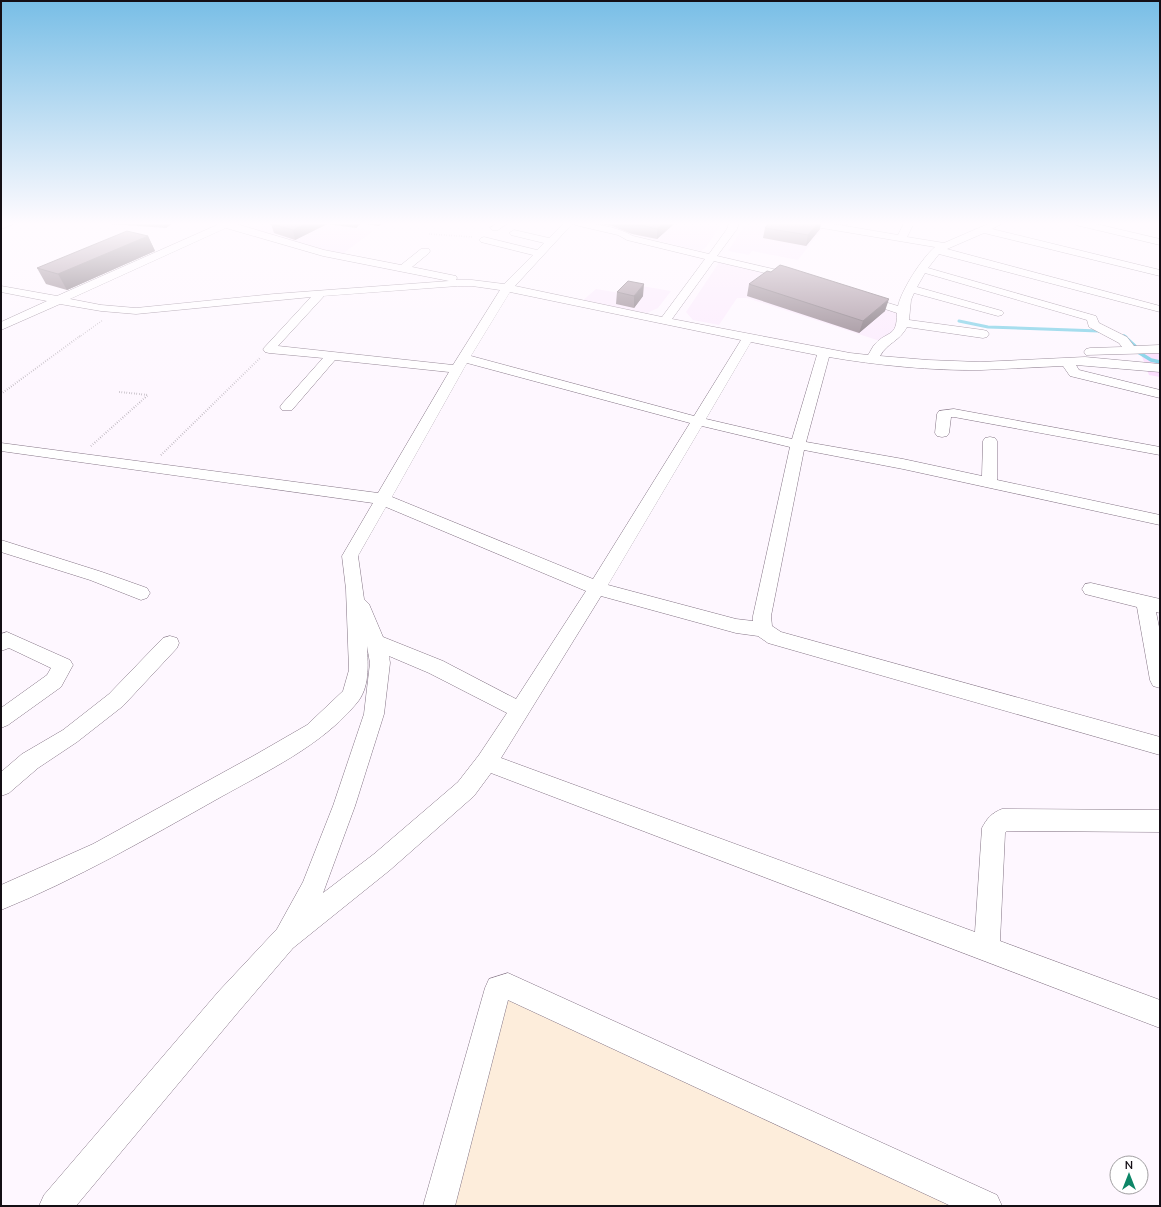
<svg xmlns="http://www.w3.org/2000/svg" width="1161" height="1207" font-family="Mulish,sans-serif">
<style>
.built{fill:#fbe9fd}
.industrial{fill:#fdeddb}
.green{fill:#fbdbfe}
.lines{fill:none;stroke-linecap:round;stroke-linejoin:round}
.stream-far1{stroke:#71cce4;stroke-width:3}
.stream{stroke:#71cce4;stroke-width:3.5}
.minor-casing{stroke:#847485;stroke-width:1}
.path-far1{stroke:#a49ea5;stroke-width:1.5;stroke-dasharray:0.5 2;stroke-linecap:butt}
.path{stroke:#a49ea5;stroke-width:2;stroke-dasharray:0.5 2;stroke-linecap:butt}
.minor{fill:#fff;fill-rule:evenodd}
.wall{fill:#83717c}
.shaded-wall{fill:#6a5c65}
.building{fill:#988390;stroke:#6a5c65}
</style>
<rect width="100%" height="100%" fill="#fef7ff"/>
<!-- built -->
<path class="built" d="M234,223H351L347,227L373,231L341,255L322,252L232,225Z
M582,223H722L706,247L701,251Z
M746,223H805L824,227L798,260L752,251L749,255L728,251Z
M720,261L813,285L898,313L900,322L893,334L880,341L747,298H737L719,325L693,320L686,312Z
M636,285L671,291L658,308L647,313L581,302L596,289L626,294Z"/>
<!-- industrial -->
<path class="industrial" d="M504,996L959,1206H448Z"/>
<!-- green -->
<path class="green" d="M1139,349H1160V377L1149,375Z"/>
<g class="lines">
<!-- stream-far1 -->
<path class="stream-far1" d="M959,321L988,327L1099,331
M1124,336L1126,337"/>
<!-- stream -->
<path class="stream" d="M1124,336L1135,346
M1138,352L1151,360L1160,362"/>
<!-- minor casing -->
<g class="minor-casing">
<path id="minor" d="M1,223H16L1,229Z
M216,223H233L324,250L401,265L421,249H429L430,251L429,253L412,267L456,276L457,278L456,280H472L504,284L533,255L481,242L479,240L481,238L484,237L537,250L544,243L511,235L509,233L514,230L549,238L564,223H573L515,286L662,317L705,259L627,240L618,235L575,225L574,223C594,223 615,226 633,236L709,254L727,229L729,223H739L737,229L717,256L799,275L800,277L799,279L795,280L714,261L672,319L850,353L868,355C871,351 872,347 875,344C888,330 897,338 897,313L861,301L859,299L865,296L898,306C902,289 922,258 935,247L810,226L806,223H828L898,235L904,223H914L907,237L944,243L990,223H1003L992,229L1160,270V276L984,233L947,249L1160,306V312L939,254L928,268L1096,316L1099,323L1127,337L1134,346L1160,345V353L1086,355L1084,352L1086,349L1090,348L1122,347L1119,343L1089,327L1087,320L925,273L917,287L1002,311L1004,313L1002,315L998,316L914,293L911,300L909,320L983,330L987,331L989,334L987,337L983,338L907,327C899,342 888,342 880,356L928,360L980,362L1085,357L1160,364V372L1076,365L1079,370L1160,390V398L1070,376L1063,366C1036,367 1008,369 981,370C934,371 875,365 829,357L806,442L903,459L982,476L983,441L985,438L990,437L995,438L997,441V480L1160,515V525L903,469L804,450L771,616L772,626L781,632L1160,737V755L768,643L758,636L736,633L601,596L501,758L975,932L982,828C987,818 992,813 1002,809L1160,810V832L1007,831L1005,833L1000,941L1160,1000V1028L491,773L474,796L390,870L293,948L239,1011L76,1206H39L44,1195L219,991L277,929L303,882L333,806L364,714L370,663L367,646C368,666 370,688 356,704C321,746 267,771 219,798C148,838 77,879 1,910V885L93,844L255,755L307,725L343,691L349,670L346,589L342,556L373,503L1,451V443L378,493L449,372L335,360L292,410H282L280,407L282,404L323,358L269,353L265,352L263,349L311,297L136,314L101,311L60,304L1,330V322L47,301L1,292V286L57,296L217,225ZM226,228L323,256L449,281L274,294L136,308L101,305L70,299ZM458,286H472L500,290L453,365L278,346L324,296ZM510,292L741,340L694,416L471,356ZM751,342L817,355L792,439L706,419ZM467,363L690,423L593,579L392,497ZM702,426L790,447L753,616V621L736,619L608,585ZM386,507L586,591L516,699L443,661L383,637L369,604L364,599L358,556ZM389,656L429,673L507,713L479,755L458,782L374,854L323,893L355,806L384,714L390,663Z
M497,223H508L498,230H492L490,228Z
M1075,223H1092L1160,239V245L1076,225Z
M954,409L1160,447V455L954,417H951L949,433L947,436L942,437L937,436L935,433L937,414L939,411Z
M1,540L102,572L147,588L150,593L147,598L141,600L90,580L1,552Z
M1091,583L1160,599V613L1156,612L1160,632V688L1153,686L1150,680L1137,607L1085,594L1082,589L1085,584Z
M7,632L70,660L73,665L61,687L8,725L1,728V708L47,675L51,668L9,648L1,651V634Z
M170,636L177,638L179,643L177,648L123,706L77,742L38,768L9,793L1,796V772L22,754L63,730L109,694L163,638Z
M508,973L997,1195L1002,1206H951L508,1000L455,1206H423L485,988L489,979Z"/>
</g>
<!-- path-far1 -->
<path class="path-far1" d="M429,234L472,237
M79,337L103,320"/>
<!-- path -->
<path class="path" d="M1,394L80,336
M91,446L148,395L119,392
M161,455L260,358"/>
<!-- minor -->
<use href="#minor" class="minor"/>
</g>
<!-- wall -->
<path class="wall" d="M96,223H172L166,228Z
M272,223H383L378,226L361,223L356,228L327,224L295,240L274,233L271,224Z
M595,223H675L657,239L632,234L612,226Z
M839,223H849L848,225Z
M765,228L820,229L806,246L763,238Z
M148,236L155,251L67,290L46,284L37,268Z
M749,284L885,311L859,333L747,296Z
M617,292L643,296L634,308L616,304Z"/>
<!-- shaded-wall -->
<path class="shaded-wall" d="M164,223H172L166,228Z
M307,223H327V224L295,240L293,230Z
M355,223H361L356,228Z
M378,223H383L378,226Z
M664,223H675L657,239V229Z
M818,223H821L820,229L806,246L808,235Z
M148,236L155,251L67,290L58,274Z
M644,284L643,296L634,308V296Z
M889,299L885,311L859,333L863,321Z"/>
<!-- building -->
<path class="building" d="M272,223H307L293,230L271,224Z
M632,223H664L657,229Z
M769,223H818L808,235L765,228Z
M127,231L148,236L58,274L37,268Z
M780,265L787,267L889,299L863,321L749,284L767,271L771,272Z
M628,281L644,284L634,296L617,292Z"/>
<!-- sky -->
<linearGradient id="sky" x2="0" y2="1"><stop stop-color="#78bee6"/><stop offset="0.57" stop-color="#fffbff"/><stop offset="1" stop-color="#fffbff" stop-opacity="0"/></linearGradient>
<rect width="1161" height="392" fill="url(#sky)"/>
<!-- border -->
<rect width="1161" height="1207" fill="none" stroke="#140f15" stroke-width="4"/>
<!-- north arrow -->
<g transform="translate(1129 1175)"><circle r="19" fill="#ffffff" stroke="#a19fa1"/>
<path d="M0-3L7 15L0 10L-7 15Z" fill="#0d8667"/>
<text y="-6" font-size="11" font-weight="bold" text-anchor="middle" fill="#140f15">N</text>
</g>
</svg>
